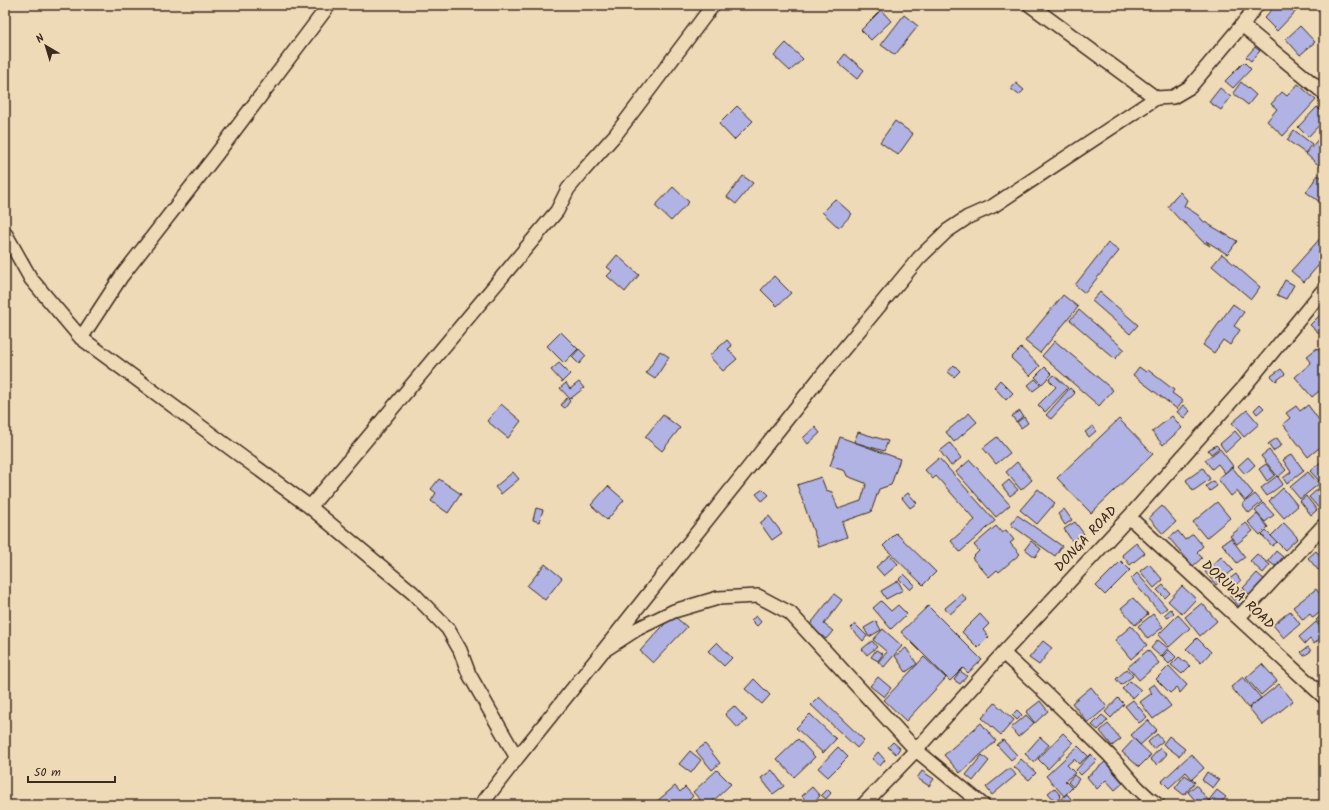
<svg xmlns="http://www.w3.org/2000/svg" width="1329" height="810" font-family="Kalam,sans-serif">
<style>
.building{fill:#b0b3e4;stroke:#3b2a1e}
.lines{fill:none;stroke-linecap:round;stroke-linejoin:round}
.minor-casing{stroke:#3b2a1e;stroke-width:16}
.minor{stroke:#efdab8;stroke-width:13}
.labels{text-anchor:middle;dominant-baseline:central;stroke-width:4;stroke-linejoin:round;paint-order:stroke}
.street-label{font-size:14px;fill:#3b2a1e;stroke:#efdab8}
</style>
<rect width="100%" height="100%" fill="#efdab8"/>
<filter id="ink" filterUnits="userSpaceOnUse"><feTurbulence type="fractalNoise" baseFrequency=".025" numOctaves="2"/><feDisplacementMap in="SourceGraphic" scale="8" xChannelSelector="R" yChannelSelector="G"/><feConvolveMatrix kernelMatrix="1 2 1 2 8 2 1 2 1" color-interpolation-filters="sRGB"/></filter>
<g filter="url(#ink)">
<!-- building -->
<path class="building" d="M1276,5H1302L1277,31L1264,18Z
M881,10L891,21L871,40L861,30Z
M904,15L918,26L895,55L881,45Z
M1300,26L1315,42L1300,55L1286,39Z
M786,43L803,59L790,71L774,56Z
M1255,47L1260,51L1251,61L1246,57Z
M845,54L864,70L857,79L838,63Z
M1244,62L1251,69L1233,88L1225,81Z
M1241,82L1256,95L1248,105L1233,93Z
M1016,83L1024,90L1019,95L1011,89Z
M1298,84L1316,100L1283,136L1267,121L1277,109L1271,104L1282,92L1287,96Z
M1220,88L1231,97L1221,110L1209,102Z
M737,106L753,121L734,140L719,124Z
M1317,107L1324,114V120L1308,137L1298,127Z
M895,121L913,134L898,155L880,142Z
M1294,130L1312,144L1305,153L1287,140Z
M1324,132V170L1306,154Z
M1318,175L1324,179V205L1306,192Z
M743,176L753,183L736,204L727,197Z
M673,187L689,202L671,221L655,206Z
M1180,192L1187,200L1184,206L1198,215L1203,221L1237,241L1230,251L1227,254L1206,241L1210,246L1202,241L1186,224L1180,220L1168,207L1174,198Z
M835,199L852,214L839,228L822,212Z
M1324,234V259L1304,282L1291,271Z
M1108,243L1119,251L1085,293L1075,285Z
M1222,254L1260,287L1251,299L1212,266Z
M617,255L639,275L625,292L607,276L612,271L607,267Z
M774,276L791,293L777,306L761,290Z
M1285,280L1294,285L1286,299L1277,295Z
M1100,292L1138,325L1130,334L1092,301Z
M1063,295L1078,307L1040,353L1025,341Z
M1233,304L1244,312L1234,326L1240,330L1230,345L1223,340L1214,353L1203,345Z
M1079,310L1124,349L1115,359L1070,320Z
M1324,311V336L1323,337L1310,325Z
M561,332L578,349L564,363L547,346Z
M727,340L732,346L728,349L737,359L723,371L709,356Z
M1055,341L1113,390L1099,406L1042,356Z
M1021,348L1040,366L1030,376L1011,358Z
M1317,348L1324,357V387L1312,397L1295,377L1311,363L1306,357Z
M579,349L586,356L579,364L572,357Z
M660,351L669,357L655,379L646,373Z
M559,363L570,374L562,382L551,370Z
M954,365L960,371L954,377L948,372Z
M1045,367L1052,374L1042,384L1035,377Z
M1139,367L1146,372L1148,370L1174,390L1172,393L1183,401L1177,409L1133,375Z
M1281,369L1285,374L1276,381L1271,376Z
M1054,375L1068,388L1045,412L1038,405L1056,387L1049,380Z
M1035,379L1041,385L1033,391L1028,385Z
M1000,380L1013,393L1006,400L994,387Z
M579,382L584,388L570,399L560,388L566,383L570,389Z
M1070,388L1075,393L1051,419L1046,415Z
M567,398L570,401L565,408L561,405Z
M501,404L521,421L508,438L487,421Z
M1260,404L1264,408L1257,414L1254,410Z
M1183,405L1190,411L1184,418L1177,412Z
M1308,405L1324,427V444L1308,457L1283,424L1290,418L1286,413L1296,406L1300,411Z
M1247,410L1259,424L1244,437L1232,423Z
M1020,411L1023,416L1016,422L1012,416Z
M969,413L977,422L954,442L946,432Z
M663,415L680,428L662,451L645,437Z
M1172,416L1182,428L1163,445L1152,432Z
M1024,417L1028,423L1021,428L1017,422Z
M1119,419L1153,454L1091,513L1057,478Z
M1093,426L1096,431L1089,437L1085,432Z
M815,427L820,433L808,444L803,438Z
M1235,431L1241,438L1226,452L1220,444Z
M858,432L888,441L884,451L854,442Z
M840,437L900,459L891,485L879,489L871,512L842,522L847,537L819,547L797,485L821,477L826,490L832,492L838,509L861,501L866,485L865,483L847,476L845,471L830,466Z
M997,437L1010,453L996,464L983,448Z
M1277,438L1282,445L1273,451L1268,444Z
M950,443L961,458L951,466L940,451Z
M1216,445L1219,448L1211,454L1208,450Z
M1220,449L1233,466L1225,473L1218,464L1212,469L1205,460Z
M1269,450L1286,470L1278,477L1261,456Z
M1292,454L1304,471L1287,484L1283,478L1291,472L1283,460Z
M1248,457L1255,465L1245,474L1238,466Z
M939,458L995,521L960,552L951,541L975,520L936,476L933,479L925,470Z
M970,460L1010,505L996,517L956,472Z
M1322,461L1324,464V478L1320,482L1310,471Z
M1017,462L1032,480L1021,490L1006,472Z
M1266,464L1275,475L1267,481L1259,469Z
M1232,467L1253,493L1245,501L1237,491L1231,496L1218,479Z
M1203,468L1210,479L1193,491L1186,480Z
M513,472L519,479L501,494L495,487Z
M1308,472L1319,484L1300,499L1290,487Z
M1277,476L1283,484L1267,496L1261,488Z
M439,479L461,494L448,513L431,501L436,493L431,489Z
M1009,480L1018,490L1010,496L1002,486Z
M1213,481L1217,486L1210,491L1206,486Z
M608,486L624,500L607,520L591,505Z
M1320,487L1324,492V514L1309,497Z
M1283,488L1298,506L1284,518L1269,501Z
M763,489L769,495L762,501L756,494Z
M1038,489L1055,503L1037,524L1020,510Z
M908,493L917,503L910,508L902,498Z
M1255,494L1262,502L1249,513L1242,504Z
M1306,496L1317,510L1311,515L1300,501Z
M1217,502L1230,518L1206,538L1193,522Z
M1263,503L1274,515L1265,522L1255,511Z
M1162,506L1176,522L1163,534L1149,518Z
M536,508L543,510L539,522L533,520Z
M1064,509L1072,520L1065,525L1058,514Z
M1257,514L1268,527L1260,535L1248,522Z
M1017,515L1062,546L1055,556L1011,525Z
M769,516L782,533L772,540L760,523Z
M1075,522L1084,534L1072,541L1064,529Z
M1246,523L1253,531L1237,544L1230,536Z
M1284,523L1298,538L1285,550L1271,536Z
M996,526L1002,533L1006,530L1014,540L1010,543L1020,554L999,572L997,570L989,577L972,558L979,551L974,545Z
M1178,531L1185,540L1193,534L1203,546L1197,552L1202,558L1193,566L1169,538Z
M1266,531L1277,542L1272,546L1262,535Z
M896,533L936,572L923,585L883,546Z
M1231,538L1245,557L1237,563L1222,544Z
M1031,541L1041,549L1035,557L1025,549Z
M1136,543L1145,553L1130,565L1122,555Z
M1276,551L1283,557L1275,566L1268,561Z
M1316,551L1324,560V565L1318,570L1308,558Z
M1257,554L1270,565L1263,573L1250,561Z
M890,555L898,564L884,576L876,567Z
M1221,557L1233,570L1216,585L1205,572Z
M1121,561L1130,570L1105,595L1096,586Z
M545,564L562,578L545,600L527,586Z
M1149,564L1163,580L1154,588L1140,571Z
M1137,573L1167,608L1160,613L1131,579Z
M1257,573L1266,581L1251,596L1243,588Z
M904,574L915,585L910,590L899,579Z
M1236,574L1241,581L1229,590L1224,583Z
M898,581L903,590L886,599L881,591Z
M1163,585L1170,593L1165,598L1157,590Z
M1182,586L1196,599L1182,614L1168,601Z
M1239,587L1250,600L1240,608L1229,595Z
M1316,589L1324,599V609L1313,618L1310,614L1303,620L1293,607Z
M834,594L842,600L824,624L833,631L826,639L809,626Z
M962,594L967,600L950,614L945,608Z
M1133,598L1148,614L1135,625L1121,608Z
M881,601L891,611L898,605L907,614L891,629L873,608Z
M1202,603L1217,621L1200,636L1185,617Z
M928,606L982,660L968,673L963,668L950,681L901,632Z
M1171,609L1174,613L1168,618L1164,615Z
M1290,611L1300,624L1284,638L1273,625Z
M1324,613V629L1316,620Z
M980,614L989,624L983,630L989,637L978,648L962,632Z
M1153,614L1163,627L1148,639L1138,626Z
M673,615L687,627L653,663L640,651Z
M1178,615L1190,628L1169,647L1158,635Z
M756,616L761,622L757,626L751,620Z
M876,621L881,630L869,637L864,628Z
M1316,622L1324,631V635L1314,644L1310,639L1305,644L1299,637Z
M855,624L867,636L863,641L851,628Z
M1131,626L1147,645L1131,659L1115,640Z
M883,629L902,646L884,667L878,662L887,652L873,640Z
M1197,638L1211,652L1201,663L1186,649Z
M1158,640L1168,648L1161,657L1151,648Z
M872,641L877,647L867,655L862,649Z
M1043,641L1052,648L1039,665L1029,658Z
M717,642L732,658L724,666L708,651Z
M1308,647L1311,651L1304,656L1301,652Z
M906,648L917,664L906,672L895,656Z
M876,650L883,654L878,661L871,657Z
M1148,650L1159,663L1139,680L1128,667Z
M1169,650L1176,657L1169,664L1162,657Z
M924,657L946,678L906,721L884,700Z
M1179,657L1190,666L1182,674L1171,665Z
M1262,664L1277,681L1261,695L1246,678Z
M1169,666L1187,685L1180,693L1176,688L1170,693L1156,679Z
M1127,669L1133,676L1121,685L1116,679Z
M960,671L967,676L960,684L954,680Z
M878,677L891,688L884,697L870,686Z
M1243,677L1261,698L1248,708L1231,687Z
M754,679L770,695L762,704L745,689Z
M1130,681L1141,690L1133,698L1122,689Z
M1154,684L1171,706L1153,719L1140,702L1152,693L1148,688Z
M1279,684L1293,701L1263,725L1249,708Z
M1091,687L1107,707L1088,723L1072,703Z
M819,697L864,740L857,748L811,705Z
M1118,698L1124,704L1111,718L1105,712Z
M1133,700L1147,717L1139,723L1125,706Z
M1040,701L1048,711L1035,723L1026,712Z
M995,703L1014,720L1001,735L982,718Z
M734,706L747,720L738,728L725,714Z
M1017,710L1022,715L1017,720L1012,715Z
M810,714L836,739L823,753L796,728Z
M1026,715L1034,723L1018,737L1011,728Z
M1102,715L1108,720L1098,730L1092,725Z
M1148,720L1157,730L1140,745L1131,735Z
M981,723L996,741L960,773L944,755Z
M1108,724L1121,739L1112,746L1100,731Z
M1063,733L1073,743L1048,769L1038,759Z
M1157,734L1163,741L1153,749L1148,742Z
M1169,736L1185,749L1179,756L1163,744Z
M1040,737L1049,745L1034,762L1025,754Z
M798,739L815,757L794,777L777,759Z
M1134,739L1151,755L1139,767L1122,752Z
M1003,740L1017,755L1011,760L997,745Z
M893,742L900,748L896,754L888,747Z
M705,744L720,763L712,770L696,751Z
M1078,746L1088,756L1079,764L1074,759L1067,765L1075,773L1065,781L1072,788L1064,796L1046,776Z
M838,747L848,757L828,777L818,768Z
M1160,748L1167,754L1157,765L1150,759Z
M690,751L701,760L691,773L679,764Z
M878,752L885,760L880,766L872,759Z
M1091,754L1097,760L1081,775L1076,770Z
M1191,754L1204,768L1192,779L1186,772L1169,788L1162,781Z
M982,755L989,761L973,781L966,775Z
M1021,759L1036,773L1029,780L1014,767Z
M1105,762L1123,783L1115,790L1106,780L1097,789L1087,777Z
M1010,768L1016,775L992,795L986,787Z
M717,770L731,784L709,805H705L693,792Z
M772,770L784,786L773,794L761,778Z
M922,771L934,779L929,786L917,778Z
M1207,772L1219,780L1213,788L1202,780Z
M1074,775L1079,779L1073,787L1068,782Z
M1185,775L1195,782L1184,795L1175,788Z
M1196,785L1212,805H1199L1188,792Z
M675,786L680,792L685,787L693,796L687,802L689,805H659L656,802Z
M812,787L820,796L810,805L802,796Z
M1054,788L1061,796L1056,802L1048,793Z
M827,789L831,793L826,799L821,795Z
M1217,790L1226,797L1219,805H1215L1209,800Z
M1067,794L1076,805H1054Z
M1324,795V803L1320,799Z"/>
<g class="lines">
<!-- minor casing -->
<g class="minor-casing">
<path id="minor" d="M1030,5L1156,98L1173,97L1190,87L1242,25L1324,93
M1242,25L1257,5
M5,233L31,279L81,338L310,507L413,593L448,629L460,650L469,674L517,758L481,805
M81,338L121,277L216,155L329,5
M310,507L557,211L568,189L583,171L616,134L713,5
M1129,517L1324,697
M1239,617L1324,525
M603,651L818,380L919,258L947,231L968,217L993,206L1156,98
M1003,653C1039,686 1074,720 1109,755C1125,772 1138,792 1158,805
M517,758L603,651L637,629L674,611L718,598L758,596L790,613L916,750L983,805
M863,805L916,750L1003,653L1129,517L1244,387L1324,289"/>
</g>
<!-- minor -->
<use href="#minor" class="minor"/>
</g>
</g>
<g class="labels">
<!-- street labels -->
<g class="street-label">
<text transform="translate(1086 539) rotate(-47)">DONGA ROAD</text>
<text transform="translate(1238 595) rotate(43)">DORUWA ROAD</text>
</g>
</g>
<!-- margin -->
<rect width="1329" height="810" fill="none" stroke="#efdab8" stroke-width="20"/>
<rect x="10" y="10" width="1309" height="790" fill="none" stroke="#3b2a1e" stroke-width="1.5" filter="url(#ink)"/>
<!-- north arrow -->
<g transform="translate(46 46) rotate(322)" stroke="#efdab8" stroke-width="3" paint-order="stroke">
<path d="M0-3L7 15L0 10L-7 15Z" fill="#3b2a1e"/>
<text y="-6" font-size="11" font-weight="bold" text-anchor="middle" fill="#3b2a1e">N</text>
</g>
<!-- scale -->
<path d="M28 776v6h87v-6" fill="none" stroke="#3b2a1e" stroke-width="2"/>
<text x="34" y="776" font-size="12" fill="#3b2a1e" stroke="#efdab8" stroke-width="3" paint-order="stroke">50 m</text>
</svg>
